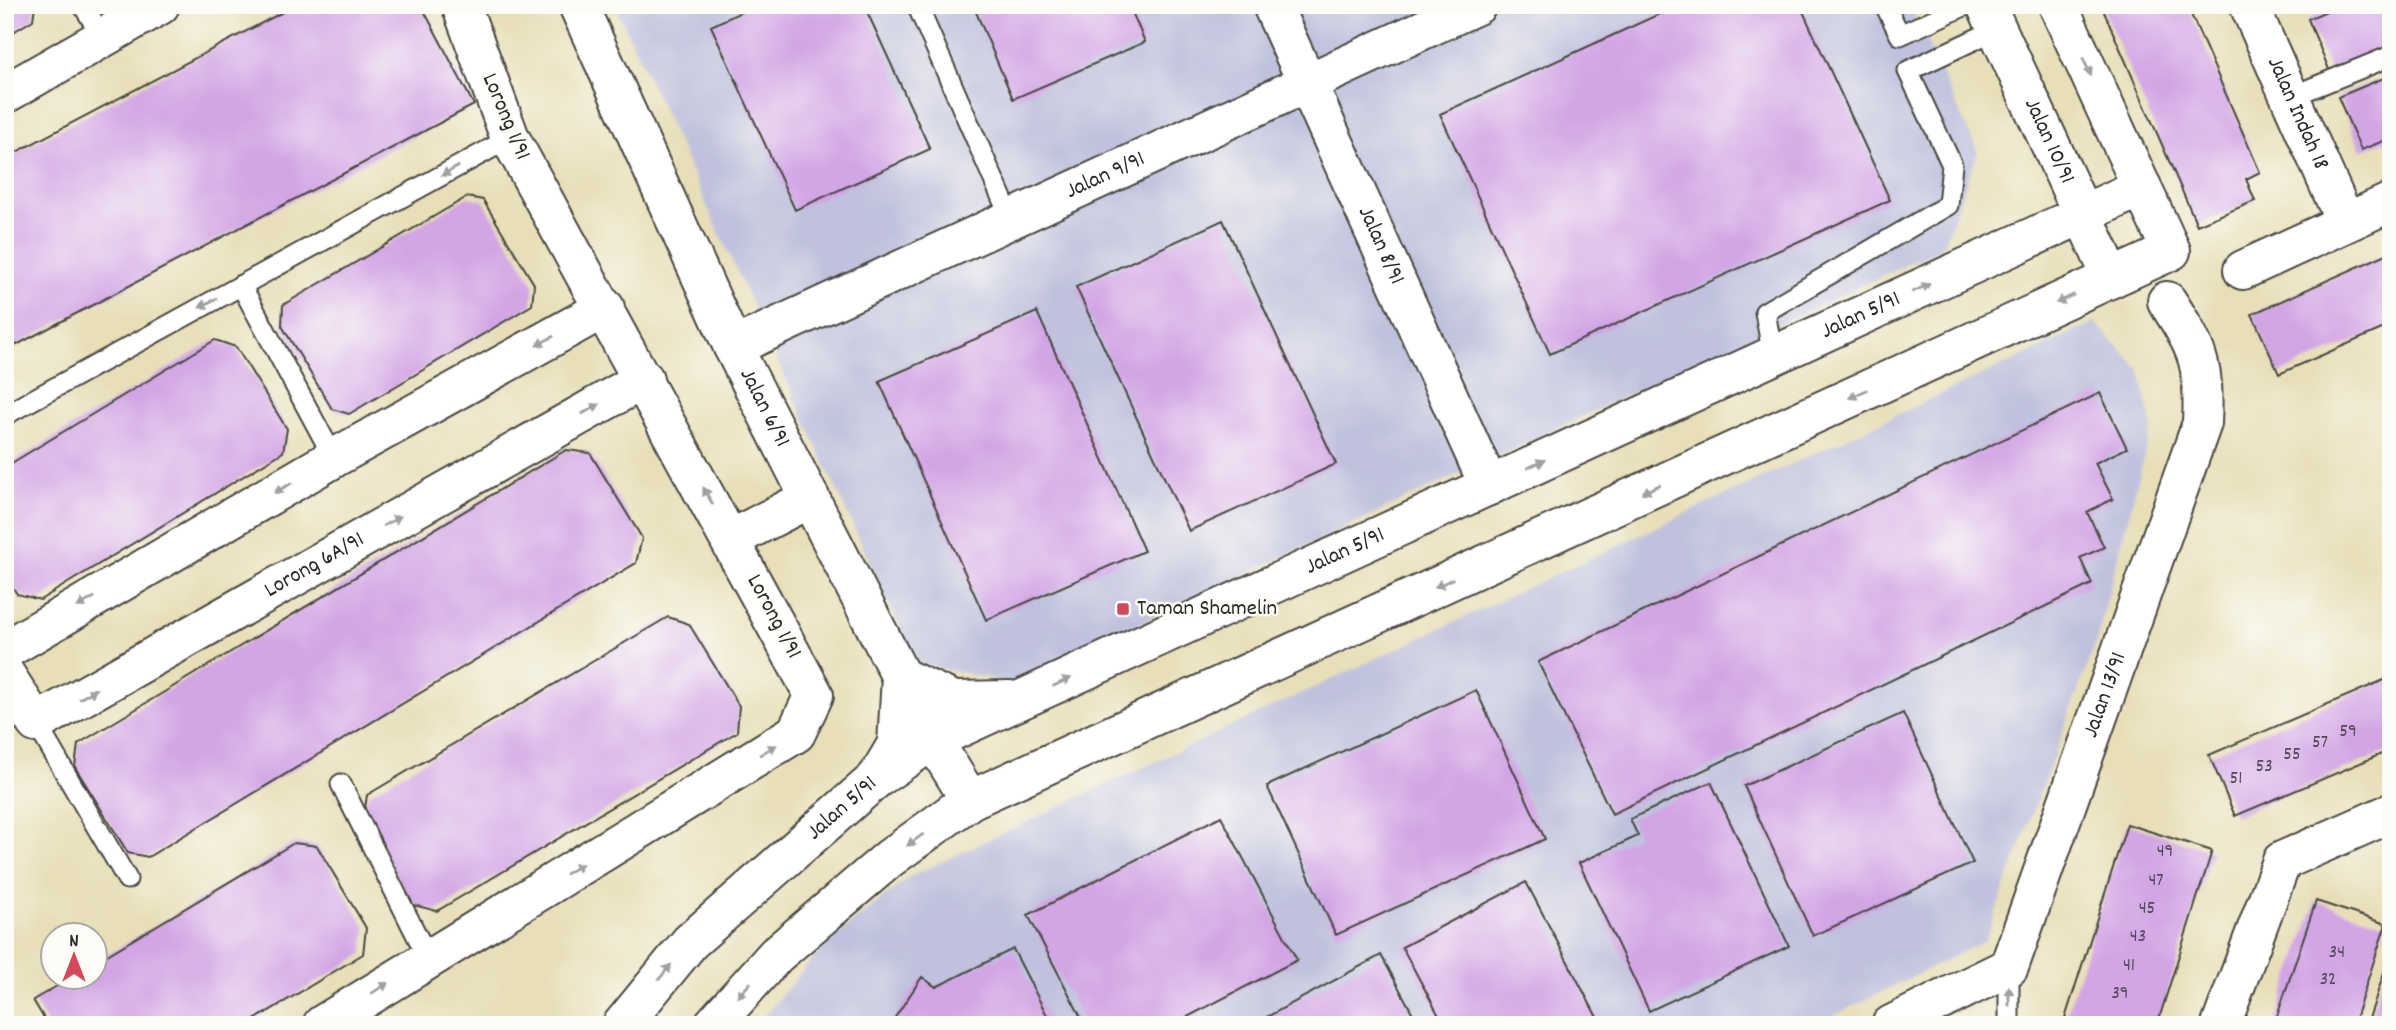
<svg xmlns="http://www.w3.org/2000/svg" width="2396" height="1030" font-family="Dekko,sans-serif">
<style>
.industrial{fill:#c0c2dd}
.building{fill:#d2a5e5}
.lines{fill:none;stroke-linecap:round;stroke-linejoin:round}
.lane-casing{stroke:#474640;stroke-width:23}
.street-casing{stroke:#474640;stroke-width:42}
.secondary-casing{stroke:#474640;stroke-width:42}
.lane{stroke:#fff;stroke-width:19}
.street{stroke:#fff;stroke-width:38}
.secondary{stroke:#fff;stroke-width:38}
.oneway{fill:#a0a0a0}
.poi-dot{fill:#d1495b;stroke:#fdfcf7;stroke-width:2.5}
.labels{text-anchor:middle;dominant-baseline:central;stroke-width:5;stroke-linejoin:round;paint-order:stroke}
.number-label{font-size:19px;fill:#554a5a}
.street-label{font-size:23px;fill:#2b2b2b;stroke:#fdfcf7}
.poi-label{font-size:23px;fill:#2b2b2b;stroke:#fdfcf7;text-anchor:start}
</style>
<rect width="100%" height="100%" fill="#fdfcf7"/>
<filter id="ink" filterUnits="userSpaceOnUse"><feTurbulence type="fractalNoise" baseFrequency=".0143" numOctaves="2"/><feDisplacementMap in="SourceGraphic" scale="14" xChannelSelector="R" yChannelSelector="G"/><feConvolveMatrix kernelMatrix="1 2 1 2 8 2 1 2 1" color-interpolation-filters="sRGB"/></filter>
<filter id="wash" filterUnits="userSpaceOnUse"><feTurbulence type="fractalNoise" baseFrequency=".00686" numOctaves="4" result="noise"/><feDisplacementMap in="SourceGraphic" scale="28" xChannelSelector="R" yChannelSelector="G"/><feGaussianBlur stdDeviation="1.57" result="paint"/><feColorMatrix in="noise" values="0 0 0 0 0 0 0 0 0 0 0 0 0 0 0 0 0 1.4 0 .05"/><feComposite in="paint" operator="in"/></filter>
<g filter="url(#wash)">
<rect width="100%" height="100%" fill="#e8dfb9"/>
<!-- industrial -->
<path class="industrial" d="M615,5H1910L1978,152L1942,248L1013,683L916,663Z
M2095,322L2140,370L2152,426L2096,642L1985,941L1815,1025H756L825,945L909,877Z"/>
<g id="blocks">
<!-- building -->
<path class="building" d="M5,5H35L33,20L5,37Z
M296,5H421L474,105L5,351V158Z
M756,5H864L930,149L795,210L711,26Z
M973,5H1129L1145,42L1013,99Z
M1679,5H1800L1890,200L1550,354L1440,114Z
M2101,5H2187L2260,172L2246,179L2255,201L2197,225Z
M2340,5H2391V47L2330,72L2308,19Z
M2391,75V138L2361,150L2338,97Z
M467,197L483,200L534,284L532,305L349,414L332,409L282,326L283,305Z
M1223,220L1336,464L1189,531L1076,287Z
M2391,252V325L2279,374L2252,314Z
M1037,312L1144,551L986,620L879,381Z
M215,340L236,347L287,429L283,452L40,600L17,594L5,575V467Z
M2100,393L2127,448L2095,463L2113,499L2087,512L2104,547L2080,558L2092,584L1612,814L1538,662Z
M566,450L590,453L642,538L636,563L148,857L128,853L75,767L78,744Z
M668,617L689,624L739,706L737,732L437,911L413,905L363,821L367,795Z
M2391,677V750L2235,816L2209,755Z
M1476,690L1545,839L1336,935L1267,786Z
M1903,713L1973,863L1813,936L1744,786Z
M1711,782L1789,946L1649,1011L1579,863L1638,836L1630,819Z
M1221,816L1297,960L1172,1025H1085L1028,915Z
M2127,824L2212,851L2176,965L2157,1025H2063Z
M294,843L317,846L366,928L363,954L246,1025H48L33,1000L71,978H94V963Z
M1526,882L1601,1025H1444L1402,947Z
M2316,901L2386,924L2353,1025H2274Z
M1013,949L1052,1025H890L922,977L936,987Z
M1381,955L1419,1025H1252Z
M2391,955V1025H2367L2390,954Z"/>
</g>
</g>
<g filter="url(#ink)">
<use href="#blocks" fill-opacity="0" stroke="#474640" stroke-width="2"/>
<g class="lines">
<!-- lane casing -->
<g class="lane-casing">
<path id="lane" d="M83,5L103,38
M917,5L1011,219
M1885,5L1900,35L1966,5
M2290,97L2391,56
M241,285L334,458
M1773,356L1765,312L1948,205L1952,165L1908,71L1997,29
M5,415L510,138
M36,723L127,879
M341,784L428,958
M2009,967V1025"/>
</g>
<!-- street casing -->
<g class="street-casing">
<g id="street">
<path id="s1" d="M578,5L733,347L933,740L970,800"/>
<path id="s2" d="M1272,5L1489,486"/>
<path id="s3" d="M2249,5L2345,221"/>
<path d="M5,94L160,5"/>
<path d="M2243,270L2391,202"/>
<path id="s4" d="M733,347L1477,5"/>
<path d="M731,539L810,498"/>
<path d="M5,650L334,458L605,308"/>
<path id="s5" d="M5,674L36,723L644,379"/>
<path d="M322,1025L796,733L814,695L510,138L461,5"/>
<path id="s6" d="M1891,1025L2009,967L2202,423C2205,365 2198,349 2167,301"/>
<path d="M2221,1025L2282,861L2391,813"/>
</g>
</g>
<!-- secondary casing -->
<g class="secondary-casing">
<g id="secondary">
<path id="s7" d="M1986,5L2112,278"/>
<path d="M877,778L897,744L901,677L954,701L1009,700"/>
<path id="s8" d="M622,1025L690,942L876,779L933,740L2142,187"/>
<path d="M713,1025L776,955L890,858L970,800L2171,251L2058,5"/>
</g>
</g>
<!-- lane -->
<use href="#lane" class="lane"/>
<!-- street -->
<use href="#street" class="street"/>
<!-- secondary -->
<use href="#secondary" class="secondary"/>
</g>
<!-- one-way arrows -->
<defs><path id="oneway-solid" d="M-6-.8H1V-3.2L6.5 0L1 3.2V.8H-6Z" transform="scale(1.75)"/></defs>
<g class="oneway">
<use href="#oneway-solid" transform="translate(2087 67) rotate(65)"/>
<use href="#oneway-solid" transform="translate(450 171) rotate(151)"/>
<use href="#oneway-solid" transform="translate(1921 288) rotate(-25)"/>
<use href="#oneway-solid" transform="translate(2065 299) rotate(155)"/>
<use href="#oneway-solid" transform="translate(208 303) rotate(151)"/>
<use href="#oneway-solid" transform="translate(545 341) rotate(151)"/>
<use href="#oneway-solid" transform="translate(1858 394) rotate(155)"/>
<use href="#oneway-solid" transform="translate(591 409) rotate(-29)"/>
<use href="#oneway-solid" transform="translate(1536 464) rotate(-25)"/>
<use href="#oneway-solid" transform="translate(283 488) rotate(150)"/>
<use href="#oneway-solid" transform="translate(1651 489) rotate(155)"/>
<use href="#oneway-solid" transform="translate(708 496) rotate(-119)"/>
<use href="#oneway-solid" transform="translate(392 521) rotate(-29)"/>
<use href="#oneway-solid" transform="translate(1444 583) rotate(155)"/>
<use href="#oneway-solid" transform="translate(86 602) rotate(150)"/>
<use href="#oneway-solid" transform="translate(1062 682) rotate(-25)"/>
<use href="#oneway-solid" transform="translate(88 694) rotate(-30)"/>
<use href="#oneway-solid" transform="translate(768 750) rotate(-31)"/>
<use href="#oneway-solid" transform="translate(915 840) rotate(144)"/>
<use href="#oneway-solid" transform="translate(574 869) rotate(-31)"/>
<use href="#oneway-solid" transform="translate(665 972) rotate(-51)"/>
<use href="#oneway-solid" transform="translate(380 988) rotate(-32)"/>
<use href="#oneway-solid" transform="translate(744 990) rotate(132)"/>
<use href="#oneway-solid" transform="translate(2009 996) rotate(-90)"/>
</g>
</g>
<!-- markers -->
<rect class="poi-dot" x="1116" y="602" width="14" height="14" rx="3.5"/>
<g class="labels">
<!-- number labels -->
<g class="number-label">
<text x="2348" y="732">59</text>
<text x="2320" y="743">57</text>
<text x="2292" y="755">55</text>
<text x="2264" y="767">53</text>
<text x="2236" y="779">51</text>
<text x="2165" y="852">49</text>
<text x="2156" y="881">47</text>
<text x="2147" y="909">45</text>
<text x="2138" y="937">43</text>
<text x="2337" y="953">34</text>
<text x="2129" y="966">41</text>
<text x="2328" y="980">32</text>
<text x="2120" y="994">39</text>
</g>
<!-- street labels -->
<g class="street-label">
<text stroke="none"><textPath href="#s3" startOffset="119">Jalan Indah 18</textPath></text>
<text transform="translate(505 117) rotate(67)">Lorong 1/91</text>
<text stroke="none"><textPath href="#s7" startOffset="150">Jalan 10/91</textPath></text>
<text stroke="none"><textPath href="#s4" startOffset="410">Jalan 9/91</textPath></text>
<text stroke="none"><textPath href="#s2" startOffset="264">Jalan 8/91</textPath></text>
<text stroke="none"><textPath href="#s8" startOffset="1444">Jalan 5/91</textPath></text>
<text stroke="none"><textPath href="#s1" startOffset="444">Jalan 6/91</textPath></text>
<text stroke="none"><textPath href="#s8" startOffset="877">Jalan 5/91</textPath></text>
<text stroke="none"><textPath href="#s5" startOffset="378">Lorong 6A/91</textPath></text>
<text transform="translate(773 617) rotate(62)">Lorong 1/91</text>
<text stroke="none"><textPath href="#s6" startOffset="420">Jalan 13/91</textPath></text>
<text stroke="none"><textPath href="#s8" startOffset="310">Jalan 5/91</textPath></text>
</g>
<!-- poi labels -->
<g class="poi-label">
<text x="1137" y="609">Taman Shamelin</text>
</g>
</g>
<!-- margin -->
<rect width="2396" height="1030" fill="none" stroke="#fdfcf7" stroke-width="28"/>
<!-- north arrow -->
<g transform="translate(74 956)"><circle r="33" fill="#fdfcf7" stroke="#a9a8a5" stroke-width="2"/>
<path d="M0-5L12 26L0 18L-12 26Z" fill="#d1495b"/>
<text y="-10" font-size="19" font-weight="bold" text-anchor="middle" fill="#2b2b2b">N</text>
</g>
</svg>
